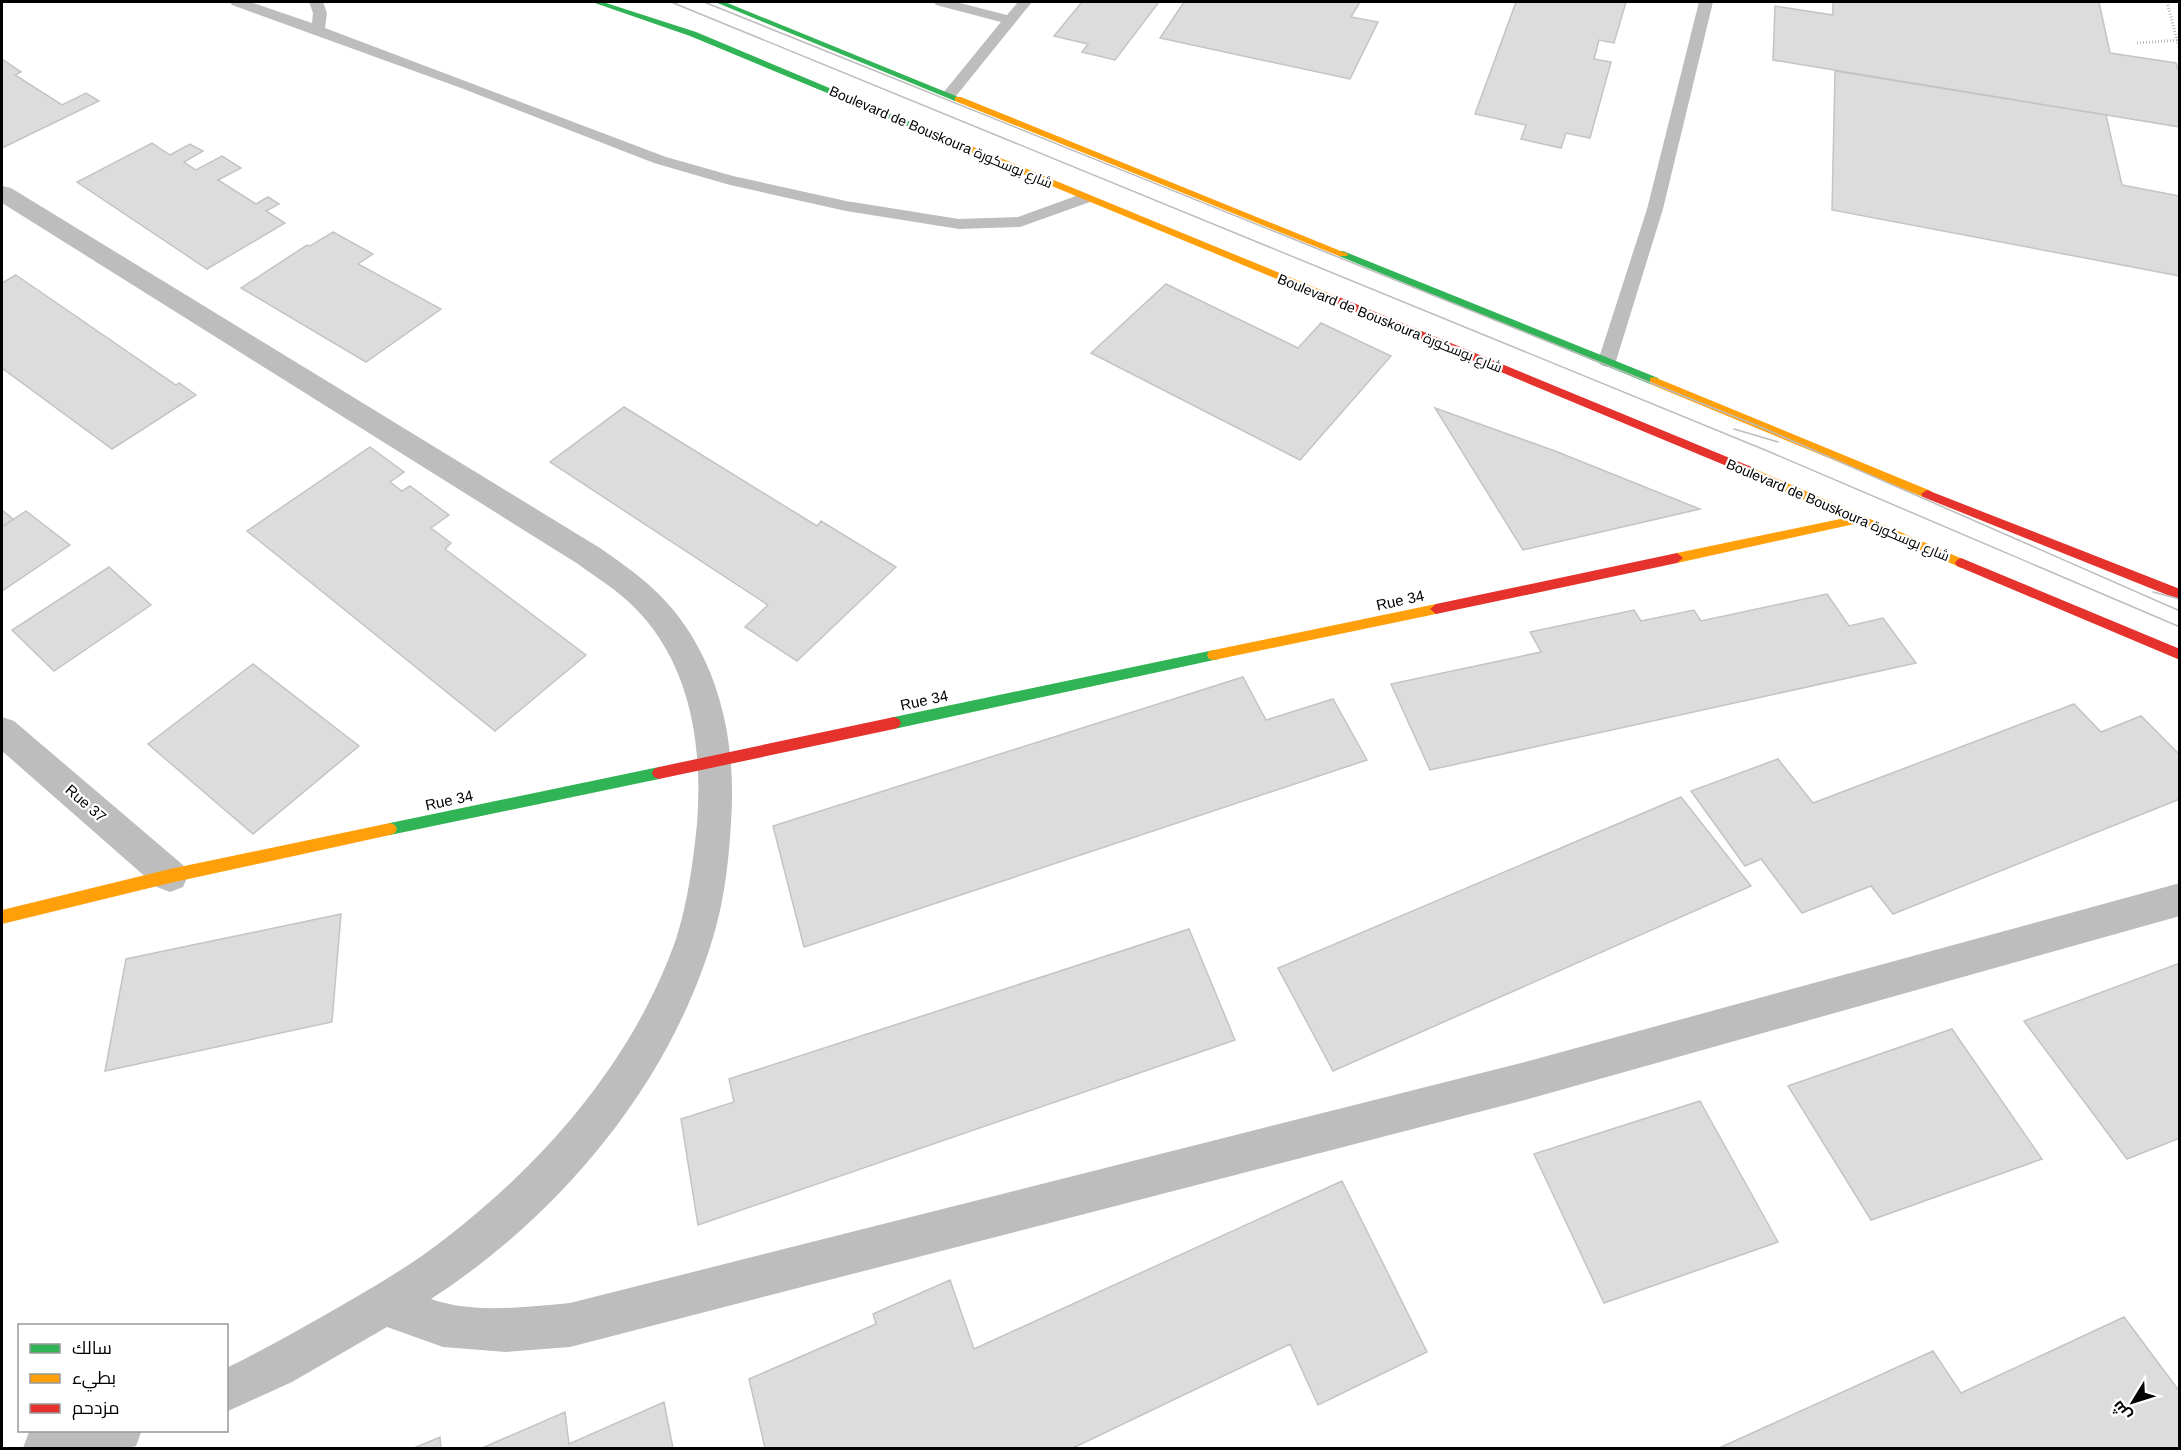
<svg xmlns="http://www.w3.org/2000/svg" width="2181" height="1450" font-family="Arial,Cairo,sans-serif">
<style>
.building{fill:#dcdcdc;stroke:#c4c4c4;stroke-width:1.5}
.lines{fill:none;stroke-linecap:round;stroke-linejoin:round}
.path{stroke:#b8b8b8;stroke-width:3;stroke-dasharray:1 2;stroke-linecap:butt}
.lane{fill:#bdbdbd;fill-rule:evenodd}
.street{fill:#bdbdbd;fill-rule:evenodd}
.fast{fill:#30b455;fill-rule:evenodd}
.slow{fill:#ff9f0a;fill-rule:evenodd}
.jam{fill:#e5322d;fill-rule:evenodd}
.tram{stroke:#bdbdbd;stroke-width:1.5}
.labels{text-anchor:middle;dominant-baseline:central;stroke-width:4.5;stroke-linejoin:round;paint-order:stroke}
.far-street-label{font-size:14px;fill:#000;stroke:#fff}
.street-label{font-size:15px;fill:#000;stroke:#fff}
</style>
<rect width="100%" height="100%" fill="#fff"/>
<!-- building -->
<path class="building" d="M1082,2H1159L1115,60L1082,52L1088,44L1054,36Z
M1184,2H1360L1351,17L1378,22L1350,79L1160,38Z
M1516,2H1626L1614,43L1599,40L1594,59L1611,62L1590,138L1566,133L1561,148L1521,139L1526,125L1475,114Z
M1833,2H2099L2110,53L2176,63L2180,76V127L1773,60L1775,6L1833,15Z
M2,59L21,72L15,75L62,105L86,93L99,101L2,148Z
M1835,71L2106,115L2122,185L2180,196V276L1832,210Z
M152,143L170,155L190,144L203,151L184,162L196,170L222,156L241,168L218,180L256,204L268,197L279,204L266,211L285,223L207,269L77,182Z
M333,232L373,254L358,264L441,309L366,362L241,288L307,245L310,246Z
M16,275L176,385L179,383L196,395L112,449L2,368V283Z
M1166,284L1298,348L1321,323L1391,356L1300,460L1091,353Z
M624,407L817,526L821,521L896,567L797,661L745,627L768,605L550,462Z
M1435,408L1555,451L1700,509L1523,550Z
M370,447L404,472L390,482L402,491L410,486L449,515L431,528L451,543L445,549L586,655L495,731L247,531Z
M2,510L13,519L2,527Z
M26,511L70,545L2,591V527Z
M109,567L151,605L54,671L12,630Z
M1827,594L1849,626L1883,618L1916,663L1430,770L1391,684L1541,652L1530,632L1634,610L1641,621L1694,610L1701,621Z
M253,664L359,746L253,834L148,744Z
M1243,677L1266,720L1333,699L1367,760L804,947L773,826Z
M2074,704L2101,732L2141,716L2180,755V799L1893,914L1871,886L1802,913L1761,859L1745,866L1691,791L1778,759L1813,803Z
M1681,797L1751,886L1333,1071L1278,968Z
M341,914L332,1022L105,1071L126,959Z
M1189,929L1235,1040L698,1225L681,1119L734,1102L729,1079Z
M2180,963V1138L2127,1159L2024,1021Z
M1952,1029L2042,1159L1871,1220L1788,1086Z
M1700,1101L1778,1242L1604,1303L1534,1154Z
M1342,1181L1427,1352L1318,1405L1290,1344L1073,1448H765L749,1379L876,1324L873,1314L950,1280L974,1349Z
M2124,1317L2180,1392V1448H1719L1933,1351L1961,1393Z
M664,1402L673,1448H482L565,1412L569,1444Z
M440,1437L441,1448H414Z"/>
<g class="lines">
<!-- path -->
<path class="path" d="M2167,2L2180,51
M2137,43L2180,40"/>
<!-- lane -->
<path class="lane" d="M230,2H250L312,23L313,13L309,2H323L327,13L325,28L666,157L733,176L846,201L959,219L1018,217L1084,193L1092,198L1090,202L1020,227L959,229L846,211L730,185L654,163L461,88L232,5Z
M934,2H956L1007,15L1018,2H1032L956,96L951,98L943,93L1001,22L936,5Z
M1699,2H1713L1663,209L1616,361L1613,365L1607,367L1601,365L1598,361L1647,209Z"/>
<!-- street -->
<path class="street" d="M2,186L11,188L600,548C630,569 659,589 681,620C724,679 736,752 731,823C729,858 725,894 716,927C674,1080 562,1214 431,1299C474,1314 525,1307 570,1303L1525,1062L2180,883V916L1525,1100L570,1347L506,1352L443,1347L387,1327L292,1382L226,1412V1368C260,1352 293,1333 325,1315C366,1291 408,1268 446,1238C546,1161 634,1059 676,939C688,902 693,862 697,824C703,746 691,663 633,606C617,590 597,578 578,564L2,203Z
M2,717L14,721L183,865L188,876L183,887L170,892L157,887L2,751Z
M33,1430H142L136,1446L129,1448H23L29,1432Z"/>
<!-- fast -->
<path class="fast" d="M592,2H603L696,32L951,139L943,141L690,36Z
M715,2H725L963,99L955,101Z
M1343,251L1658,378L1660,381L1658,384H1650L1339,256V252Z
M1214,650L1219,651L1221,655L1219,659L1214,660L894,729L889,727L887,723L889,719L894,717Z
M659,767L664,769L666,773L664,777L659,779L390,835L385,833L383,829L385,825L390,823Z"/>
<!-- slow -->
<path class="slow" d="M955,97H961L1348,254L1347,256H1339L955,101Z
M943,137H949L1343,299L1344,301L1343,303H1335L943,141Z
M1654,377L1931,491L1933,494L1931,497H1923L1650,384V378Z
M1750,467L1965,560L1967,563L1961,568L1957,566L1859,523L1677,563L1673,561L1671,558L1677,553L1845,518L1746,474L1744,471Z
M1436,604L1442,609L1436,614L1214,660L1209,659L1207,655L1209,651L1214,650Z
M390,823L395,825L397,829L395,833L390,835L170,883L2,924V910L170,869Z"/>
<!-- jam -->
<path class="jam" d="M1339,297L1754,468L1756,471L1754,474H1746L1335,303V299Z
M1927,490L2180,589V600L1923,497L1921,494Z
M1677,553L1683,558L1677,563L1436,614L1430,609L1436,604Z
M1961,558L2180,649V660L1957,566L1955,563L1957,560Z
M894,717L899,719L901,723L899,727L894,729L659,779L654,777L652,773L654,769L659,767Z"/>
<!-- tram -->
<path class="tram" d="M671,2L1765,450L2180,627
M704,2L1763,428L2180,611
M1734,429L1778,442
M2153,592L2180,599"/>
</g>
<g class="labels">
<!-- far-street labels -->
<g class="far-street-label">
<text transform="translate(941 137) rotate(23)">Boulevard de Bouskoura شارع بوسكورة</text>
<text transform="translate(1390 323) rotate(22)">Boulevard de Bouskoura شارع بوسكورة</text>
<text transform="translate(1838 510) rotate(23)">Boulevard de Bouskoura شارع بوسكورة</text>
</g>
<!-- street labels -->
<g class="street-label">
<text transform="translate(1400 600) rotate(-12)">Rue 34</text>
<text transform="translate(924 700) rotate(-12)">Rue 34</text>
<text transform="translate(449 800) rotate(-12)">Rue 34</text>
<text transform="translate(86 803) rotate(41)">Rue 37</text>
</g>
</g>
<!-- border -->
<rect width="2181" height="1450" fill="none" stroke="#000000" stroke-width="6"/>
<!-- legend -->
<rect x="18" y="1324" width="210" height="108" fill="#ffffff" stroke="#999999" stroke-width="1.5"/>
<rect x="30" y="1344" width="30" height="9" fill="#30b455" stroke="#999999" stroke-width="1.5"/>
<text x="72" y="1354" font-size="18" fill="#000000">سالك</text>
<rect x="30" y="1374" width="30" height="9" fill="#ff9f0a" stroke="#999999" stroke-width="1.5"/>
<text x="72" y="1384" font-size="18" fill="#000000">بطيء</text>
<rect x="30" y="1404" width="30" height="9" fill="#e5322d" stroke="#999999" stroke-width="1.5"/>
<text x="72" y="1414" font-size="18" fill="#000000">مزدحم</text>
<!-- north arrow -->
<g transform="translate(2133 1402) rotate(232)" stroke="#ffffff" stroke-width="4.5" paint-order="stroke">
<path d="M0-4.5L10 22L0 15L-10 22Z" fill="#000000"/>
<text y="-9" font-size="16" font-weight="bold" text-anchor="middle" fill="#000000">ش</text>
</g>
</svg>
